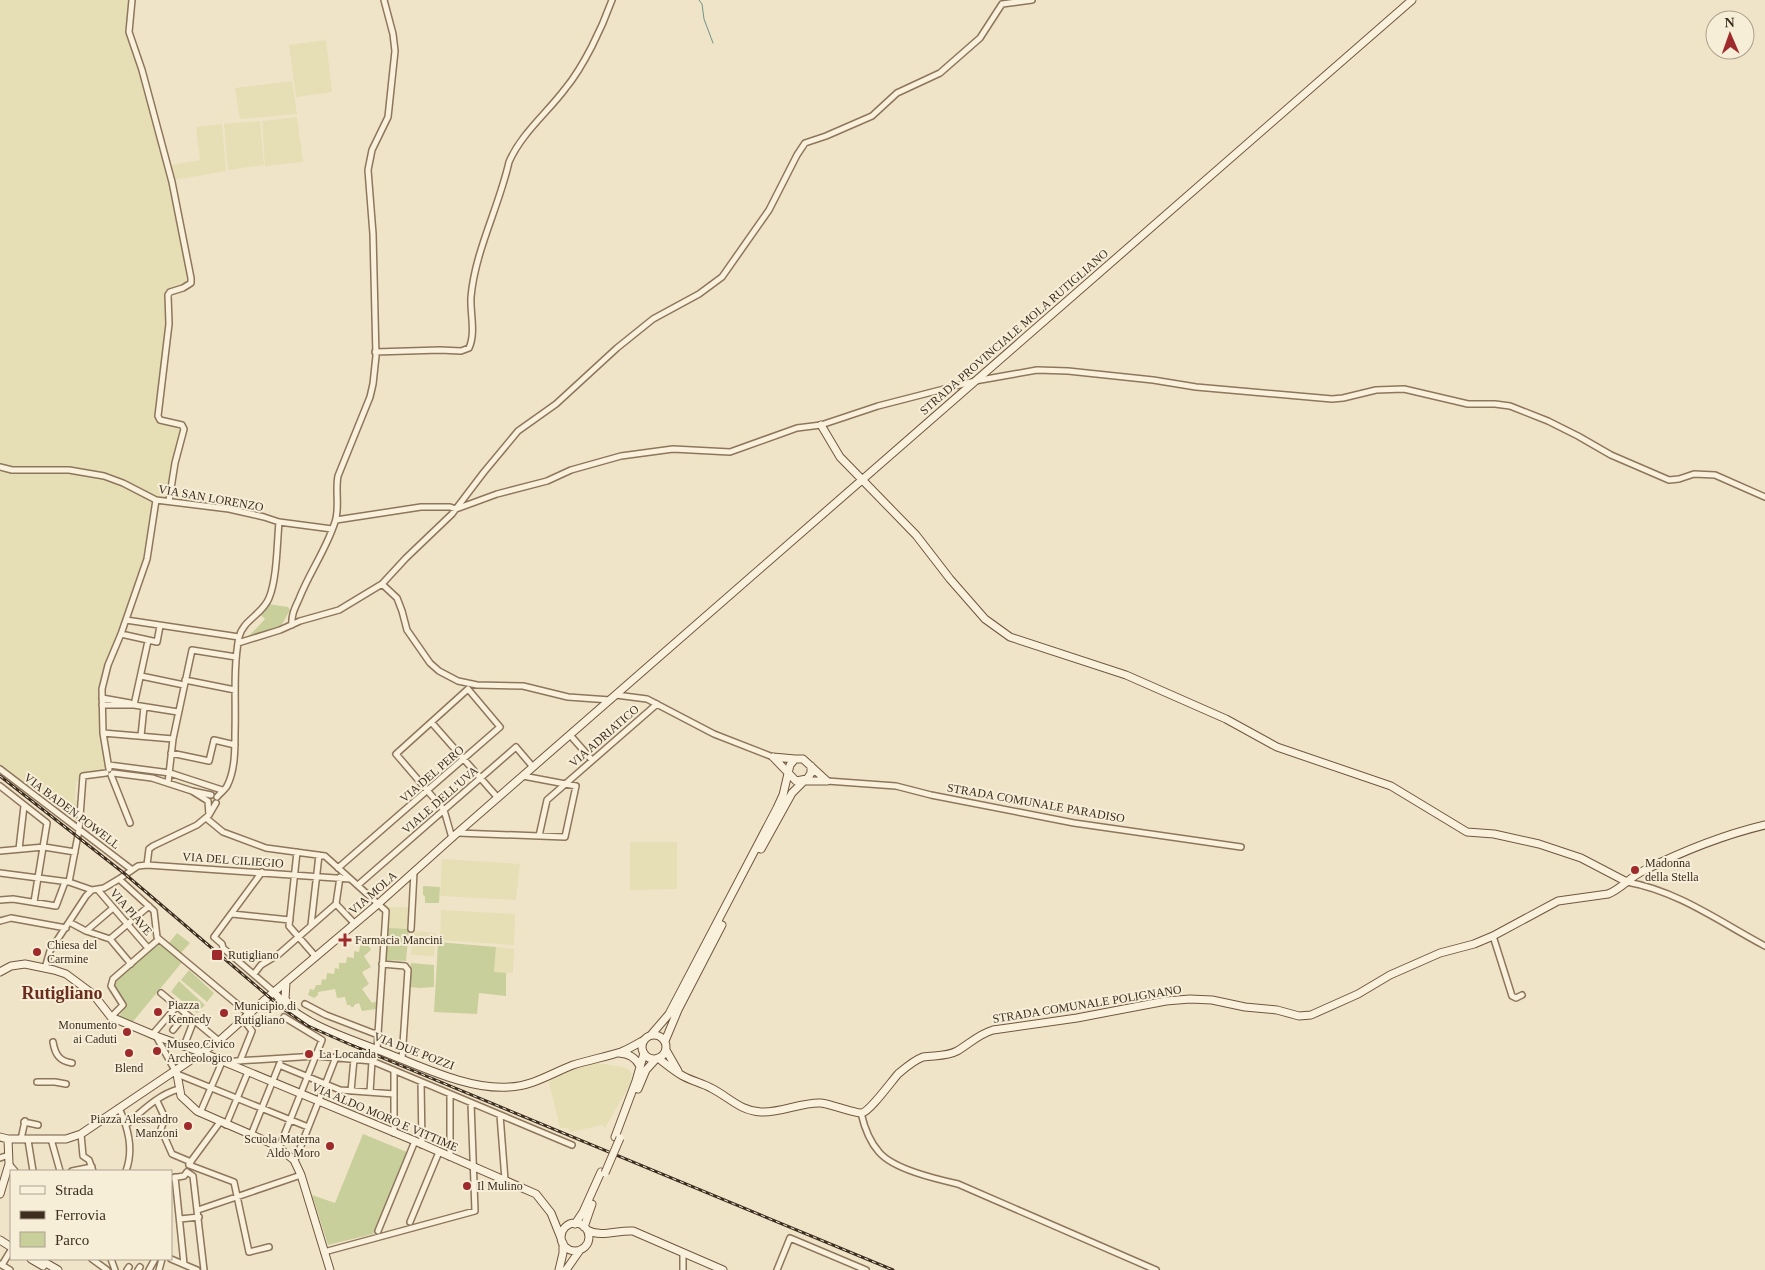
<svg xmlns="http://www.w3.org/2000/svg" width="1765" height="1270" font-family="'Times New Roman',serif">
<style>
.farmland{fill:#e6deb5}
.green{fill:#c9cf9b}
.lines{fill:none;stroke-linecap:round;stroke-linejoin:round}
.stream{stroke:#6f938a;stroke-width:1}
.street-casing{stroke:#8d765c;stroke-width:8}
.secondary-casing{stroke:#6f573f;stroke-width:9}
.street{stroke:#faf1dc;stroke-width:5}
.secondary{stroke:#faf1dc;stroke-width:7}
.rail-casing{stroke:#3d2e20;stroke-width:3}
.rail{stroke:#f7eed8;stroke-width:1;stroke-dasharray:4;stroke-linecap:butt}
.secondary-bridge-casing{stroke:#6f573f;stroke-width:9;stroke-linecap:butt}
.secondary-bridge{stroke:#faf1dc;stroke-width:7}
.poi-dot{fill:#9e2a2b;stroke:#f7eed8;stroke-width:2}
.labels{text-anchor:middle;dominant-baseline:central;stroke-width:4;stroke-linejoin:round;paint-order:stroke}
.street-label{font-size:12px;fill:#3d2e20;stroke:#f7eed8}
.poi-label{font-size:12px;fill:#3d2e20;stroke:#f7eed8;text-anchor:start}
.district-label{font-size:18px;font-weight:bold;fill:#6b2e1e;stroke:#f7eed8}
</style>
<rect width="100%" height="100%" fill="#f0e4c8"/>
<!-- farmland -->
<path class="farmland" d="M0,0H133L130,33L172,184L190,279V286L170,294L158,424L184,430L167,499L154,497L104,474L18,469L0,465Z
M326,40L332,92L296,97L289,45Z
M292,81L297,114L240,119L235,88Z
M297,117L303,162L265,166L262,121Z
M260,121L264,165L228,170L224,124Z
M222,124L226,171L174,180L172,165L200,160L196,127Z
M0,468L13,473L72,471L112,479L152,499L148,551L145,563L107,661L99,692L100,731L106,765L102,770L80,773V781H76L75,800H79L77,819L75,821L0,764Z
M630,842H677V889L630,890Z
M442,859L520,864L516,900L440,896Z
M389,907H410L409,929L388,928Z
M441,910L515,914L514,945L440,940Z
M413,931L436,933L434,956L411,955Z
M496,947L514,949L513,973H494Z
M598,1063L623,1067L628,1069L631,1073L632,1081L605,1128L602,1125L571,1132L568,1128H560L549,1082L551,1081V1079L558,1077V1074L580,1066Z"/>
<!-- green -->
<path class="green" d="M268,604L288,607L290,610L281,626L248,637L265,619L259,613Z
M423,886L440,887L439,903H425V896L423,895Z
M388,928L409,929L406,961L386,960Z
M177,933L190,943L180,954L168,944Z
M362,934L371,950L364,956L371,967L362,972L369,984L362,989L372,1003L377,1001L376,1009L362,1011L359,1003L354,1005V1007H351L350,1005H347L345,997L337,998L335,989L318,992V995L314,998L308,995L310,989L314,990L316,985H321L322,979L326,980L327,973L334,974L335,968L339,969V963H346L347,957L354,958V951L359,952Z
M160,942L183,961L131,1024L118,1018L126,1006L113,983Z
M438,942L496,947L494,972L506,973V996L479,993L477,1014L434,1012Z
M411,963L434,965V987L420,988L409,987Z
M189,970L214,993L207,1002L181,980Z
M179,981L205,1005L197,1013L171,992Z
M363,1134L407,1152L373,1234L328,1245L312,1195L335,1203Z"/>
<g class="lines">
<!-- stream -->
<path class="stream" d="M699,0L702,4L704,19L713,43"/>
<!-- street casing -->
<g class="street-casing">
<path id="street" d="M132,0L129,32L142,70L172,182L191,278V283L183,288L170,292L168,295L169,324L158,416L160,420L182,425L184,429L175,463L169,501
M375,352L440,350L461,351L469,348C476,333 470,313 471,297C475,251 499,207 509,162C521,134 547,113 565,89C584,66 602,28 612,0
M0,467L12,470H69L104,476L123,483L156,500L229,509L264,517L279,522L332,529
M336,520L421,507H450L456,509L497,494L547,481L571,470L621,456L673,449L730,452L797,428L821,425L878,406L975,381L1037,370L1068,371L1153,380L1196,387L1332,399L1343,398L1376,390L1404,389L1468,404H1495L1510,406L1548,421L1578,436L1611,455L1669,480L1679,479L1694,474L1715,475L1765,497
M382,584L397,598L402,611L407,630L430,663L439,671L458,681L477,685L523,686L568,697L610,700
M126,620L239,637
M292,625C291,615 295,608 299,599C309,573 326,550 335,522C340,508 335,491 338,476L370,397L373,384L376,356L373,234L368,170L372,150L388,117L395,51L393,34L384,0
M121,634L157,642L160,626
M238,643L280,630L300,621L339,610L382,584L406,558L452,514L484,472L518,431L556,404L617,348L653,319L699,294L722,277L769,210L797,155L805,143L826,136L872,116L897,93L940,73L980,38L1002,4L1032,0
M141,676L184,685
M185,680L235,690
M616,695L647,699L714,734L773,757
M102,698L130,703L134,705L148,641
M102,705H134L178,712
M432,723L498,798
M103,733L173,739
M570,735L592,760
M141,736L144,707
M171,753L209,761L214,740L235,745
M109,765L170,773L222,790
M0,769L131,869
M109,769L103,733L102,689L108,665L121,634L147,559L156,500
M113,773L152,778L192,791
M111,775L130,823
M827,781L896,786L931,795L1074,823L1241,847
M168,783L173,739L192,650L236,657
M0,786L47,823L34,902
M211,795L192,791L208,801L209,815L216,803
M217,797C220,793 225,790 227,786C235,771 235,750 235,733C236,701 233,668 239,637C243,620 263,614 269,598C277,579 277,544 279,522
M206,818L223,832L266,848L325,856L386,911L377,1049
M458,833L565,837L576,786L523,776
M539,836L547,800L657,704
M19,849L24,806
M0,851L44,847L75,852
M297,852L289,926L316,957
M147,865L149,849L153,846L197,825L209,815
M338,868L500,727L468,689L396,754L444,810L452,838
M262,872L214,937L222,944L223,948L274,992
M0,873L69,882L92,890
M340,877L336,904L355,924
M119,879L154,911L157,937L159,939
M69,882L79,830L83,776L106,773
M1627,882C1678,891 1720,922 1765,946
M358,885L516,747L533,767
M98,890L148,948
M0,900L13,899L56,906L65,882
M232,914L290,920
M0,921L11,918L66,928
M69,922L86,931L110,939L131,964
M311,925L319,855
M411,929L414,872
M86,931L113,908
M1493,936L1512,996L1516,998L1522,995
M110,939L149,906
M159,939L249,1014
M382,964L405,966L408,970L402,1059
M45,968L50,951L86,896L92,890L104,888L119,879L138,866L147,865L350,879
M254,974L261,965L279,954L336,904
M161,993L219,1041
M305,1004L326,1015L378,1035
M111,1017L123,1005L111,986L113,979L159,939
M173,1030L186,1014
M152,1035L177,1006
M156,1036L177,1074L308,1127
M53,1042C55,1054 59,1061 72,1063
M184,1046L194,1020
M240,1061L252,1031L243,1019
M279,1065L340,1090L394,1094
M37,1082H55L66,1084
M421,1082L422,1145
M351,1091L354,1059
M370,1092L372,1061
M450,1094V1157
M157,1101L165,1118L161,1129L172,1154L191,1162
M119,1108C128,1128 134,1149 126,1171
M200,1113L222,1062L316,1056L372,1061L572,1145
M861,1113C864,1126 870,1142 879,1152C893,1169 936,1179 958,1184L1156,1270
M500,1115L505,1180
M24,1122L38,1125
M126,1125C141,1112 159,1094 179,1089
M226,1125L248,1072
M394,1133V1071
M81,1134L83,1156L89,1160L93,1171
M251,1135L280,1063
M21,1139L25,1121
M51,1139L60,1171
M28,1140L33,1171
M279,1148L322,1040L284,1017
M0,1158L9,1155
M294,1160L297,1156L336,1057
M9,1164L15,1171
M189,1164L220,1122
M189,1165L234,1182L249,1252L269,1247
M72,1171L92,1167
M187,1172L193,1176L204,1270
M175,1177L184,1264
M171,1178L184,1176L187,1172
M198,1210L301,1175
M180,1219L199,1217
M410,1222L439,1152
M378,1231L415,1141
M324,1252L475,1211L471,1103
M92,1259L107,1270
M111,1259L115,1270
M171,1259L197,1270
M0,1264L10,1270
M2,1265L11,1250
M127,1270L129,1267
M138,1270L140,1267
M149,1270L155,1259
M159,1270L162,1259
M683,1270V1253
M777,1270L790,1238L866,1270"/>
</g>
<!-- secondary casing -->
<g class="secondary-casing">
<path id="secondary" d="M821,425L840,457L916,535L950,579L985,619L1010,637L1126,675L1226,719L1277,747L1391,786L1467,832L1494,834L1539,844L1581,858L1627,882
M773,757L796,781L807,779L811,773V766
M773,757L795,759
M761,849L792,793L804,781H827
M0,972L11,966L25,964L54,970L66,974L93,994L111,1017L156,1036L203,1053L415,1141L536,1194L551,1213L561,1238
M286,983L285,998L288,1005
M274,992C297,1024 351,1039 386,1053C423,1067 469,1090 509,1087C533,1086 552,1073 573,1065C589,1060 605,1057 621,1052C629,1049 637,1044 644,1040
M642 1047a12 12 0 1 1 24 0a12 12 0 1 1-24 0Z
M651,1035L669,1014L777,808L783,795L790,765L795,759H803L827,781
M665,1041L678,1010L722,925
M666,1050L678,1071
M619,1053C629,1054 635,1057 640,1066
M658,1058C666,1064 674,1071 683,1076C692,1081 702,1083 711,1088C729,1097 740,1111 761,1112C782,1113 801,1102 821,1103C831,1104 856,1114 862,1113C870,1111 891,1082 898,1074C905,1068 914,1060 923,1057C934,1055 946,1057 957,1051C969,1044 979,1034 993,1030L1077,1018L1166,1001L1190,999L1212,1000L1245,1007L1277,1010L1299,1016L1311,1015L1358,994L1390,975L1440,953L1474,944L1493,936L1558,901L1608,894C1621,889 1630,877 1643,871C1681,852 1723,835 1765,825
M177,1074L181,1096L197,1111L275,1145L294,1160L301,1175L330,1270
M638,1089L646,1070L656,1059
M0,1137L8,1139H66L81,1134L219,1041L268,997L378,904L455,835L1412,0
M615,1137L636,1081L644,1053
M0,1194L9,1164L8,1139
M561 1237a14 14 0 1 1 28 0a14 14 0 1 1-28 0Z
M575,1224L583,1212L601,1172
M584,1227L592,1204
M587,1230C602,1238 616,1230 633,1231L723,1270
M0,1240L11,1247
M31,1259L43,1266
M39,1259L58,1270
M559,1270L563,1253V1243
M566,1270L580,1250"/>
</g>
<!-- street -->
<use href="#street" class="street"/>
<!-- secondary -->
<use href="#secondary" class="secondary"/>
<!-- rail casing -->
<g class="rail-casing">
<path id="rail" d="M0,776L125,874L282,1008L308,1026L349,1044L893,1270"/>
</g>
<!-- rail -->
<use href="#rail" class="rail"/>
<!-- secondary-bridge casing -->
<g class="secondary-bridge-casing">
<path id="secondary-bridge" d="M605,1173L620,1138"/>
</g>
<!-- secondary-bridge -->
<use href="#secondary-bridge" class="secondary-bridge"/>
</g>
<!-- markers -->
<g class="poi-dot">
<circle cx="1635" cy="870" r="5"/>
<path d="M342.5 932.5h5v5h5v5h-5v5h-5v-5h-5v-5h5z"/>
<circle cx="37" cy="952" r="5"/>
<rect x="211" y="949" width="12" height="12" rx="2.5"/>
<circle cx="158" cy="1012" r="5"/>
<circle cx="224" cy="1013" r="5"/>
<circle cx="127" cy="1032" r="5"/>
<circle cx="157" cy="1051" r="5"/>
<circle cx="129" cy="1053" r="5"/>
<circle cx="309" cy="1054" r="5"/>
<circle cx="188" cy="1126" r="5"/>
<circle cx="330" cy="1146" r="5"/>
<circle cx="467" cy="1186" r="5"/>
</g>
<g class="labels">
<!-- street labels -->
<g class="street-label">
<text transform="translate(1014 332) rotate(-41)">STRADA PROVINCIALE MOLA RUTIGLIANO</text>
<text transform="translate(211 498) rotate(10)">VIA SAN LORENZO</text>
<text transform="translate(604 736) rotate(-41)">VIA ADRIATICO</text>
<text transform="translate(432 774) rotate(-41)">VIA DEL PERO</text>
<text transform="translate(440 800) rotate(-41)">VIALE DELL'UVA</text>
<text transform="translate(1036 803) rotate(10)">STRADA COMUNALE PARADISO</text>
<text transform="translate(72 811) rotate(37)">VIA BADEN POWELL</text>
<text transform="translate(233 860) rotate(4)">VIA DEL CILIEGIO</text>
<text transform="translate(373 893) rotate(-41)">VIA MOLA</text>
<text transform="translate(131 912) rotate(49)">VIA PIAVE</text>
<text transform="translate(1087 1004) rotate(-9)">STRADA COMUNALE POLIGNANO</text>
<text transform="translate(414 1051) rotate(21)">VIA DUE POZZI</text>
<text transform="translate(385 1117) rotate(23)">VIA ALDO MORO E VITTIME</text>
</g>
<!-- poi labels -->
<g class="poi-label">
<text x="1645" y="863">Madonna<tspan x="1645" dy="14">della Stella</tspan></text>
<text x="355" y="940">Farmacia Mancini</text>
<text x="47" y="945">Chiesa del<tspan x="47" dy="14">Carmine</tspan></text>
<text x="228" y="955">Rutigliano</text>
<text x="168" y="1005">Piazza<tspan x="168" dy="14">Kennedy</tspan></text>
<text x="234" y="1006">Municipio di<tspan x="234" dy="14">Rutigliano</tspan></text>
<text x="117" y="1025" text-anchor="end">Monumento<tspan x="117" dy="14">ai Caduti</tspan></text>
<text x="167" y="1044">Museo Civico<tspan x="167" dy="14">Archeologico</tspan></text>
<text x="319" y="1054">La Locanda</text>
<text x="129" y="1068" text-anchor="middle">Blend</text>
<text x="178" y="1119" text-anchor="end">Piazza Alessandro<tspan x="178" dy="14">Manzoni</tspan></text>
<text x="320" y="1139" text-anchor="end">Scuola Materna<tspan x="320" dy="14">Aldo Moro</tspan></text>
<text x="477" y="1186">Il Mulino</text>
</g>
<!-- district labels -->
<g class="district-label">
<text x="62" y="993">Rutigliano</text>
</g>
</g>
<!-- legend -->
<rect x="10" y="1170" width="162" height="90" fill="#f7eed8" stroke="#ada18e"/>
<rect x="20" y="1186" width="25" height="8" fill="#faf1dc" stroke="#ada18e"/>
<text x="55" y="1195" font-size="15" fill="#3d2e20">Strada</text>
<rect x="20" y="1211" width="25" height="8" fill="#3d2e20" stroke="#ada18e"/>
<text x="55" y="1220" font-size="15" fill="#3d2e20">Ferrovia</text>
<rect x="20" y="1232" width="25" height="15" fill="#c9cf9b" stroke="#ada18e"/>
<text x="55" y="1245" font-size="15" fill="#3d2e20">Parco</text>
<!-- north arrow -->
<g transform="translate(1730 35) rotate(358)"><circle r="24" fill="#f7eed8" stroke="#ada18e"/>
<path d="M0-4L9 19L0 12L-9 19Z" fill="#9e2a2b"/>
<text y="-8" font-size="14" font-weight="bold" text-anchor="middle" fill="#3d2e20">N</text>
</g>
</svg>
